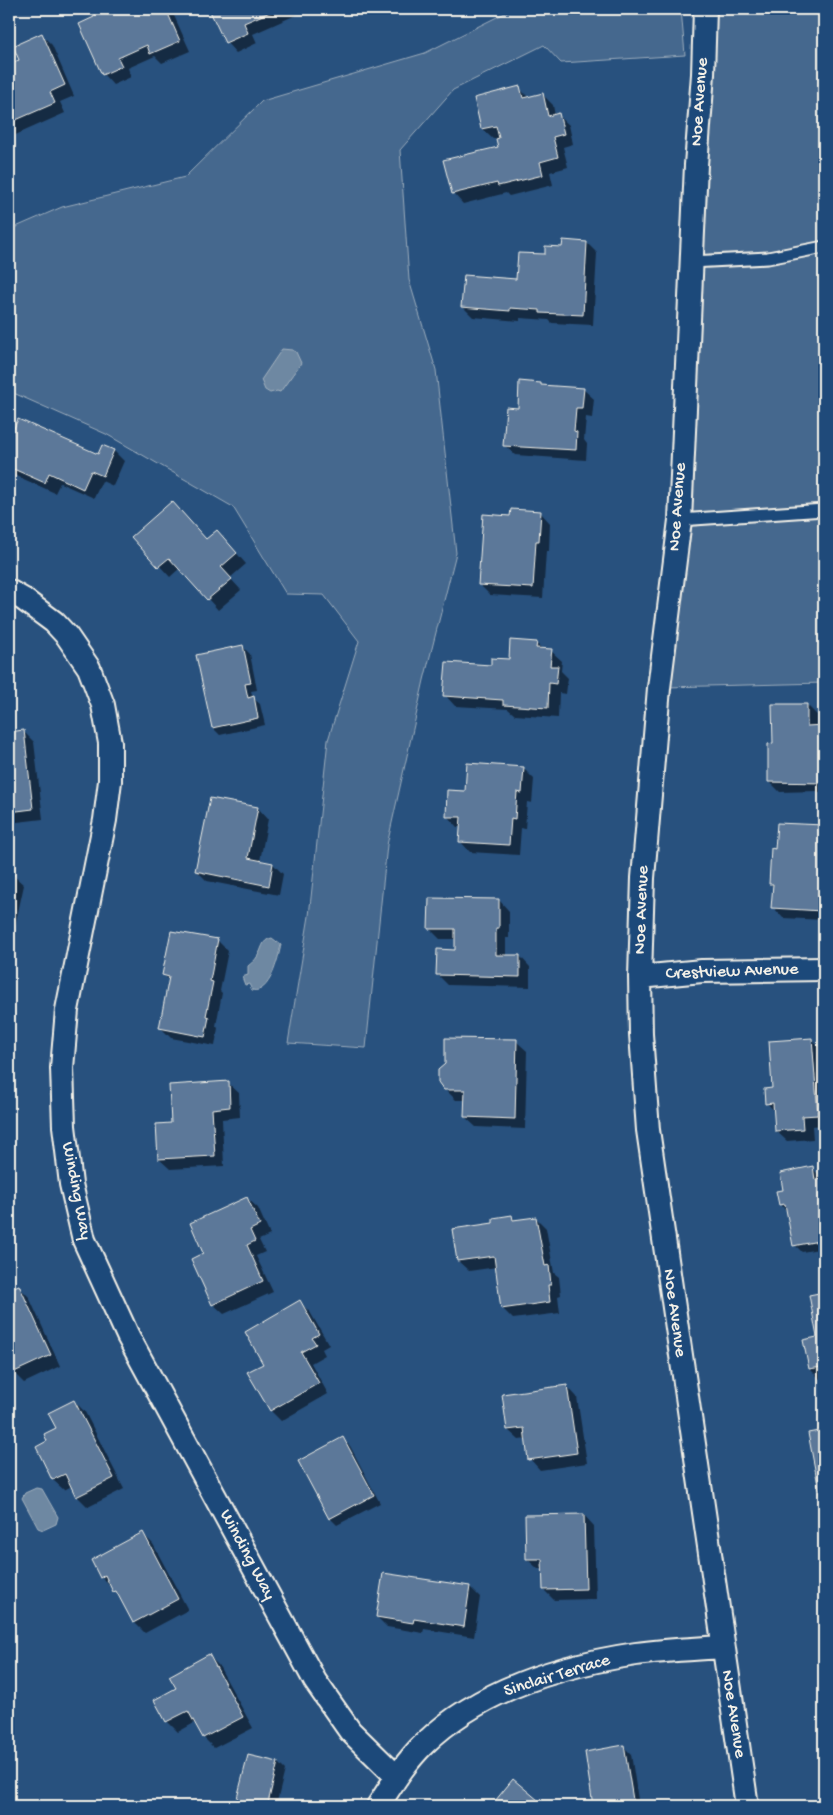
<svg xmlns="http://www.w3.org/2000/svg" width="833" height="1815" font-family="'Gochi Hand',sans-serif">
<style>
.green{fill:#45688e;stroke:#9cacbb}
.water{fill:#6e88a2;stroke:#a4b2be}
.shadow{fill:#0007}
.building{fill:#5b7899;stroke:#f4f1e8}
.lines{fill:none;stroke-linecap:round;stroke-linejoin:round}
.service-casing{stroke:#f4f1e8;stroke-width:15}
.minor-casing{stroke:#f4f1e8;stroke-width:26}
.service{stroke:#1f4a7a;stroke-width:11}
.minor{stroke:#1f4a7a;stroke-width:22}
.labels{text-anchor:middle;dominant-baseline:central;stroke-width:4;stroke-linejoin:round;paint-order:stroke}
.street-label{font-size:18px;fill:#f4f1e8;stroke:#1f4a7a}
</style>
<rect width="100%" height="100%" fill="#28517e"/>
<filter id="ink" filterUnits="userSpaceOnUse"><feTurbulence type="fractalNoise" baseFrequency=".02" numOctaves="2"/><feDisplacementMap in="SourceGraphic" scale="10" xChannelSelector="R" yChannelSelector="G"/><feConvolveMatrix kernelMatrix="1 2 1 2 8 2 1 2 1" color-interpolation-filters="sRGB"/></filter>
<g filter="url(#ink)">
<!-- green -->
<path class="green" d="M513,9H681L685,55L561,63L544,45L453,90L400,150L409,280L436,370L456,553L424,680L387,845L366,1048L288,1043L309,916L328,740L359,641L324,595L286,594L233,507L106,434L9,391V230L62,207L185,177L262,101L425,53Z
M708,9H824V683L667,687Z"/>
<!-- water -->
<path class="water" d="M282,349L292,350L296,352L301,363L280,392L277,391L270,393L265,390L261,380Z
M272,938L281,945C278,958 270,995 252,990L249,984L245,985L242,977L248,975V966C251,963 255,961 257,957C263,949 261,940 272,938Z
M36,1488L42,1489L58,1517L56,1524L43,1530L38,1528L22,1498L25,1493Z"/>
<!-- shadow -->
<path class="shadow" d="M104,9H171L190,51L162,63L155,56L128,68L131,77L113,85L103,74L94,13Z
M211,9H304L305,11L253,34L257,43L236,53L226,42Z
M359,9H371L363,12Z
M42,35L52,45L74,96L60,102L65,113L11,137L9,135V66L21,60Z
M519,88L529,98L542,94L553,105L555,116L558,115L569,125L573,144L563,147L568,167L550,172L553,185L509,196L506,193L463,204L453,193L499,148L497,138L493,139L482,129Z
M587,243L597,253L593,325L552,323L549,320L520,318V321L473,317L463,307L517,280L563,248Z
M541,384L543,386L583,389L594,399L592,418L586,417L584,440L587,444L586,460L515,455L504,445Z
M19,420L99,456L103,446L114,451L124,461L113,486L102,481L94,498L60,483L55,493L10,473L9,471V443Z
M540,512L550,523L549,551H546L543,598L490,595L479,584L512,517Z
M133,537L227,542L246,564L230,578L241,590L218,610L180,568L170,577Z
M536,643L543,650L551,651L562,661L561,671L568,678L566,694L559,693L558,718L515,715L508,709L455,706L445,695L492,666L510,661Z
M243,647L250,654L257,690L251,691L253,698L260,704L265,725L220,735L213,728Z
M807,705L817,715V727L824,728V793H819L817,791L780,792L770,782L774,745Z
M23,731L34,742L43,819L9,823V733Z
M523,768L534,779L532,803L527,802L525,829L521,828L519,855L470,852L460,841L461,827H457L447,816L466,792Z
M258,808L268,819L260,861L273,864L283,874L279,895L207,881L197,871Z
M778,824L824,826V920L783,918L773,907L774,888L770,883L776,850Z
M9,874L13,875L24,885L9,953Z
M499,900L509,911V938H506V956H520L530,967V987L448,985L438,975L456,951V939H440L429,928Z
M217,940L228,951L220,991L222,993L216,1026L218,1028L215,1046L171,1038L161,1028L170,981L164,975Z
M812,1039L822,1050L824,1077V1125L812,1126L813,1139L787,1141L776,1131L775,1112L767,1103L774,1089Z
M516,1041L527,1051L525,1129L476,1127L465,1117L466,1100H456L445,1089Z
M228,1083L239,1093L240,1117L222,1119L224,1166L170,1169L159,1159L172,1124Z
M812,1168L819,1175L821,1181L824,1180V1248L802,1252L795,1245L787,1211L780,1204L784,1191Z
M247,1198L258,1208L270,1235L259,1240L265,1252L256,1256L273,1292L224,1314L213,1304L205,1254Z
M512,1217L516,1221L536,1218L546,1228L554,1273L559,1277L561,1295L558,1296L560,1313L513,1319L503,1309L497,1267L469,1271L458,1261L495,1224Z
M18,1286L29,1297L60,1366L24,1383L13,1372L9,1362V1291Z
M824,1294V1378L820,1379L810,1369L818,1338L810,1296Z
M299,1302L310,1312L329,1345L322,1349L325,1355L311,1363L328,1394L281,1421L271,1411L249,1373L265,1364Z
M567,1386L577,1397L587,1463L540,1470L530,1459L527,1439L519,1440L508,1430Z
M74,1401L85,1412L124,1489L88,1507L77,1496L72,1486L64,1490L53,1480L37,1447L49,1441Z
M824,1431V1497L821,1494L810,1434Z
M343,1439L350,1446L380,1503L337,1525L330,1518Z
M584,1515L594,1526L596,1599L554,1600L544,1590L543,1569H538L527,1559Z
M143,1534L153,1544L188,1610L145,1633L134,1622L122,1598L101,1577Z
M470,1587L480,1597L474,1637L424,1629L423,1633L387,1627L377,1617Z
M209,1656L219,1666L253,1728L214,1748L204,1738L196,1722L178,1732L167,1721L156,1700L178,1689Z
M624,1747L631,1754L639,1806H595L586,1753Z
M249,1757L278,1763L285,1770L276,1806H237Z
M513,1781L543,1806H492Z
M9,1787L16,1794L9,1802Z
M64,1801L70,1806H60Z"/>
<!-- building -->
<path class="building" d="M101,9H166L180,41L150,54L147,45L118,58L122,66L102,75L79,24L94,17L92,13Z
M209,9H277L244,23L248,33L225,43Z
M42,33L65,85L50,92L55,103L9,123V64L19,60L13,46Z
M520,86L523,98L543,93L548,116L559,113L564,134L553,137L558,157L540,162L543,175L498,186L497,183L452,194L443,160L498,147L496,139L499,138L496,126L481,129L474,98Z
M563,240L587,242L583,315L540,313V310L510,308V311L461,307L464,275L516,279L518,253L545,254V246L562,247Z
M519,381L541,383V385L584,388L582,408H576L574,431L577,432L576,450L503,446L506,407L518,408Z
M18,419L98,454L102,445L114,450L103,476L91,471L83,489L49,473L45,483L9,467V440Z
M172,501L206,539L217,530L237,553L221,567L232,579L207,600L169,558L158,567L131,537Z
M511,509L541,511L539,541H536L533,588L478,585L483,514L510,516Z
M510,640L537,642L536,648L552,649L550,666H558L556,684L549,683L548,708L503,705V700L443,696L446,662L491,665V658L509,659Z
M243,645L251,683L245,684L248,698L254,696L258,718L212,728L196,655Z
M772,704H807V726L823,725L824,783L768,782V744L773,743Z
M24,730L33,809L9,812V732Z
M467,763L524,767L522,793L517,792L515,819L511,818L509,845L459,842L461,817H446L447,790L465,791Z
M210,798L258,807L248,858L273,863L269,886L195,871Z
M777,823L824,825V880L822,911L771,908L773,884H769L771,848L775,849Z
M9,873L14,874L9,898Z
M429,898L499,899V928H496V955H520V977L436,975L437,949L455,950V929H428Z
M171,931L218,939L210,981L213,982L206,1016L209,1017L205,1037L159,1028L169,977L162,975Z
M445,1038L517,1039L515,1119L464,1117L465,1090H444L438,1082V1070L445,1064Z
M812,1038L818,1115L802,1116L803,1129L775,1131L773,1103L765,1104L764,1089L772,1088L769,1041Z
M229,1081L230,1107L212,1109L215,1156L158,1159L156,1124L171,1123L169,1085Z
M813,1166L815,1180L824,1179V1240L793,1246L785,1204L779,1205L776,1191L783,1190L780,1173Z
M247,1197L260,1225L250,1230L255,1241L247,1245L263,1281L212,1305L191,1259L203,1253L190,1223Z
M512,1215L513,1220L536,1217L545,1266L549,1265L551,1285H548L550,1302L501,1309L494,1256L457,1261L452,1229L493,1223V1218Z
M19,1285L51,1355L12,1373L9,1366V1289Z
M824,1292V1374H823L822,1367L809,1369L803,1340L817,1337L809,1295Z
M300,1300L319,1334L312,1338L316,1344L301,1352L319,1383L270,1411L247,1372L263,1364L245,1332Z
M567,1385L577,1453L528,1460L524,1428L507,1430L502,1394Z
M74,1400L114,1478L76,1497L65,1474L52,1480L36,1447L47,1441L44,1434L56,1428L48,1413Z
M824,1430V1494L820,1495L808,1433Z
M343,1437L374,1495L329,1519L298,1461Z
M584,1514L586,1589L543,1590L542,1559H526L525,1515Z
M143,1532L178,1599L133,1623L116,1591L113,1592L105,1575L100,1578L91,1560Z
M383,1573L470,1586L464,1627L414,1619L413,1623L376,1617Z
M209,1654L243,1717L203,1738L188,1711L166,1722L154,1700L176,1688L169,1676Z
M624,1745L634,1806H593L585,1752Z
M248,1755L278,1762L268,1803L280,1806H235Z
M513,1779L545,1806H491Z"/>
<g class="lines">
<!-- service casing -->
<g class="service-casing">
<path id="service" d="M691,262L768,258L824,247
M680,520L824,510"/>
</g>
<!-- minor casing -->
<g class="minor-casing">
<path id="minor" d="M705,9L703,74L696,165L680,520L659,688L643,878L640,977L641,1034L648,1130L747,1806
M9,591L23,599L54,622L67,636L89,668L103,705L110,743V781L105,820L67,1010L62,1068L64,1126L71,1184L84,1240L128,1336L315,1681L350,1731L397,1777
M640,977L702,971L824,969
M378,1806C392,1784 406,1761 425,1743C480,1690 562,1665 636,1654C664,1650 694,1649 722,1647"/>
</g>
<!-- service -->
<use href="#service" class="service"/>
<!-- minor -->
<use href="#minor" class="minor"/>
</g>
</g>
<g class="labels">
<!-- street labels -->
<g class="street-label">
<text transform="translate(700 102) rotate(-86)">Noe Avenue</text>
<text transform="translate(678 507) rotate(-86)">Noe Avenue</text>
<text transform="translate(642 910) rotate(-88)">Noe Avenue</text>
<text transform="translate(732 972) rotate(-2)">Crestview Avenue</text>
<text transform="translate(76 1191) rotate(79)">Winding Way</text>
<text transform="translate(674 1313) rotate(82)">Noe Avenue</text>
<text transform="translate(247 1555) rotate(62)">Winding Way</text>
<text transform="translate(557 1676) rotate(-17)">Sinclair Terrace</text>
<text transform="translate(733 1714) rotate(81)">Noe Avenue</text>
</g>
</g>
<!-- margin -->
<rect width="833" height="1815" fill="none" stroke="#1f4a7a" stroke-width="30"/>
<rect x="15" y="15" width="803" height="1785" fill="none" stroke="#f4f1e8" stroke-width="2" filter="url(#ink)"/>
</svg>
